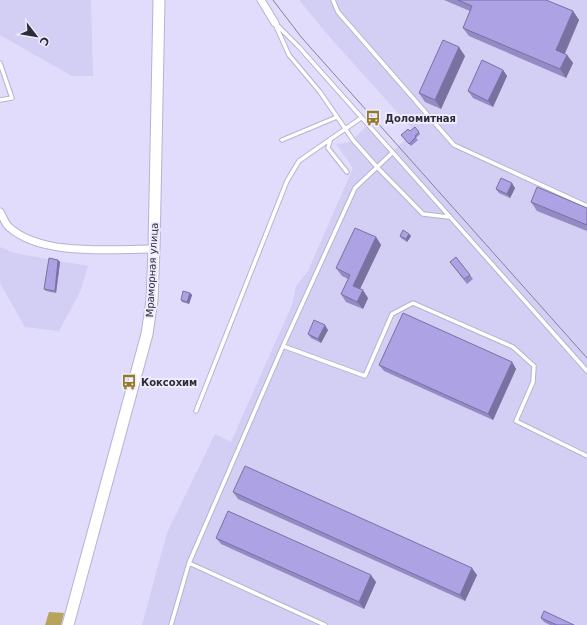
<svg xmlns="http://www.w3.org/2000/svg" width="587" height="625" font-family="'DejaVu Sans',sans-serif">
<style>
.built{fill:#d3cef3}
.forest{fill:#b7a35b}
.lines{fill:none;stroke-linecap:round;stroke-linejoin:round}
.service-casing{stroke:#b6b2d0;stroke-width:5.5}
.minor-casing{stroke:#b6b2d0;stroke-width:9}
.primary-casing{stroke:#b6b2d0;stroke-width:13}
.service{stroke:#fff;stroke-width:3.5}
.minor{stroke:#fff;stroke-width:7}
.primary{stroke:#fff;stroke-width:11}
.tram{stroke:#848197;stroke-width:1}
.wall{fill:#958bc4}
.shaded-wall{fill:#7971a0}
.building{fill:#ada2e4;stroke:#7971a0}
.labels{text-anchor:middle;dominant-baseline:central;stroke-width:4;stroke-linejoin:round;paint-order:stroke}
.poi-label{font-size:10px;font-weight:bold;fill:#2c2b37;stroke:#eeebfe;text-anchor:start}
.street-label{font-size:10px;fill:#2c2b37;stroke:#eeebfe}
</style>
<rect width="100%" height="100%" fill="#e1dcfc"/>
<!-- built -->
<path class="built" d="M0,0H91L93,76H72L0,35Z
M299,0H587V625H142L167,533L215,434L231,442L292,305L296,286L308,271L353,168L336,144L351,142L369,123L394,150L405,140L402,137L414,131L327,34Z
M0,247L14,253L88,266L80,292L59,331L25,327L0,283Z"/>
<!-- forest -->
<path class="forest" d="M49,612L64,613L61,625H45Z"/>
<g class="lines">
<!-- service casing -->
<g class="service-casing">
<path id="service" d="M333,0L338,12L454,145L587,206
M275,23L299,47L587,371
M276,26L289,55L320,92L353,140L377,167L423,214L449,217
M0,63L12,98L0,100
M282,140L337,117
M330,141L328,148L347,172
M283,346L365,376L392,314L413,303L513,347L534,366L533,382L516,421L587,456
M196,411L287,181L299,161L361,118
M189,563L325,625
M171,625L189,563L283,346L355,188L392,153"/>
</g>
<!-- minor casing -->
<g class="minor-casing">
<path id="minor" d="M261,0L275,23
M0,212C3,216 5,224 9,227C42,257 112,249 154,249"/>
</g>
<!-- primary casing -->
<g class="primary-casing">
<path id="primary" d="M68,625L147,334L152,300L154,249L159,0"/>
</g>
<!-- service -->
<use href="#service" class="service"/>
<!-- minor -->
<use href="#minor" class="minor"/>
<!-- primary -->
<use href="#primary" class="primary"/>
<!-- tram -->
<path class="tram" d="M273,0L302,38L587,358"/>
</g>
<!-- wall -->
<path class="wall" d="M444,0H546L573,11L579,20L565,54L567,55L573,63L566,78L469,36L463,28L470,11Z
M465,56L441,109L425,102L419,93Z
M503,70L507,76L493,107L473,98L468,91Z
M410,131L419,132L420,134L416,138L418,140L411,146L401,135Z
M515,188L510,198L499,193L496,189Z
M531,202L587,208V231L537,211Z
M409,234L411,236L407,242L401,238L400,236Z
M376,237L381,245L360,289L368,298L363,309L346,302L341,294L348,279L342,276L336,268Z
M58,260L60,262L56,293L46,291L44,289Z
M450,262L470,275L473,279L467,284Z
M190,293L192,295L189,304L182,302L181,300Z
M328,330L321,343L311,338L308,334Z
M512,362L516,369L493,420L384,371L379,365Z
M233,492L477,575L465,601L238,499Z
M216,538L376,582L364,609L221,544Z
M541,618L574,625H550L544,622Z"/>
<!-- shaded-wall -->
<path class="shaded-wall" d="M573,11L579,20L562,59L556,50Z
M459,47L465,56L441,109L435,100Z
M567,55L573,63L566,78L560,69Z
M503,70L507,76L493,107L488,101Z
M512,183L515,188L510,198L507,194Z
M409,234L411,236L407,242L406,239Z
M376,237L381,245L358,293L353,286Z
M58,260L60,262L56,293L55,291Z
M363,290L368,298L363,309L357,302Z
M190,293L192,295L189,304L187,302Z
M325,325L328,330L321,343L318,339Z
M512,362L516,369L493,420L488,414Z
M472,568L477,575L465,601L460,595Z
M371,575L376,582L364,609L359,602Z"/>
<!-- building -->
<path class="building" d="M458,0H546L573,11L556,50L567,55L560,69L463,28L472,6Z
M443,40L459,47L435,100L419,93Z
M482,60L503,70L488,101L468,91Z
M415,127L419,132L415,136L416,137L409,144L401,135L408,129L410,131Z
M501,178L512,183L507,194L496,189Z
M537,187L587,208V225L531,202Z
M355,228L376,237L353,286L363,290L357,302L341,294L350,275L336,268Z
M403,230L409,234L406,239L400,236Z
M456,257L470,275L464,279L450,262Z
M49,258L58,260L55,291L44,289Z
M183,291L190,293L187,302L181,300Z
M403,313L512,362L488,414L379,365Z
M314,320L325,325L318,339L308,334Z
M245,466L472,568L460,595L233,492Z
M228,511L371,575L359,602L216,538Z
M544,611L574,625H557L541,618Z"/>
<!-- icons -->
<defs>
<g id="bus-bare" transform="scale(1.2)"><path d="M-5-6H5V4H4V6H2V4H-2V6H-4V4H-5ZM-3.5-4V0h7V-4ZM-3.5 1.2v1.5H-2V1.2ZM2 1.2v1.5H3.5V1.2Z" fill="#937c23" stroke="#eeebfe" stroke-width="2.5" paint-order="stroke"/></g>
</defs>
<g fill-rule="evenodd">
<use href="#bus-bare" x="373" y="118"/>
<use href="#bus-bare" x="129" y="382"/>
</g>
<g class="labels">
<!-- poi labels -->
<g class="poi-label">
<text x="385" y="118">Доломитная</text>
<text x="141" y="382">Коксохим</text>
</g>
<!-- street labels -->
<g class="street-label">
<text transform="translate(152 270) rotate(-87)">Мраморная улица</text>
</g>
</g>
<!-- north arrow -->
<g transform="translate(36 36) rotate(121)" stroke="#eeebfe" stroke-width="3" paint-order="stroke">
<path d="M0-3L7 15L0 10L-7 15Z" fill="#2c2b37"/>
<text y="-6" font-size="11" font-weight="bold" text-anchor="middle" fill="#2c2b37">С</text>
</g>
</svg>
